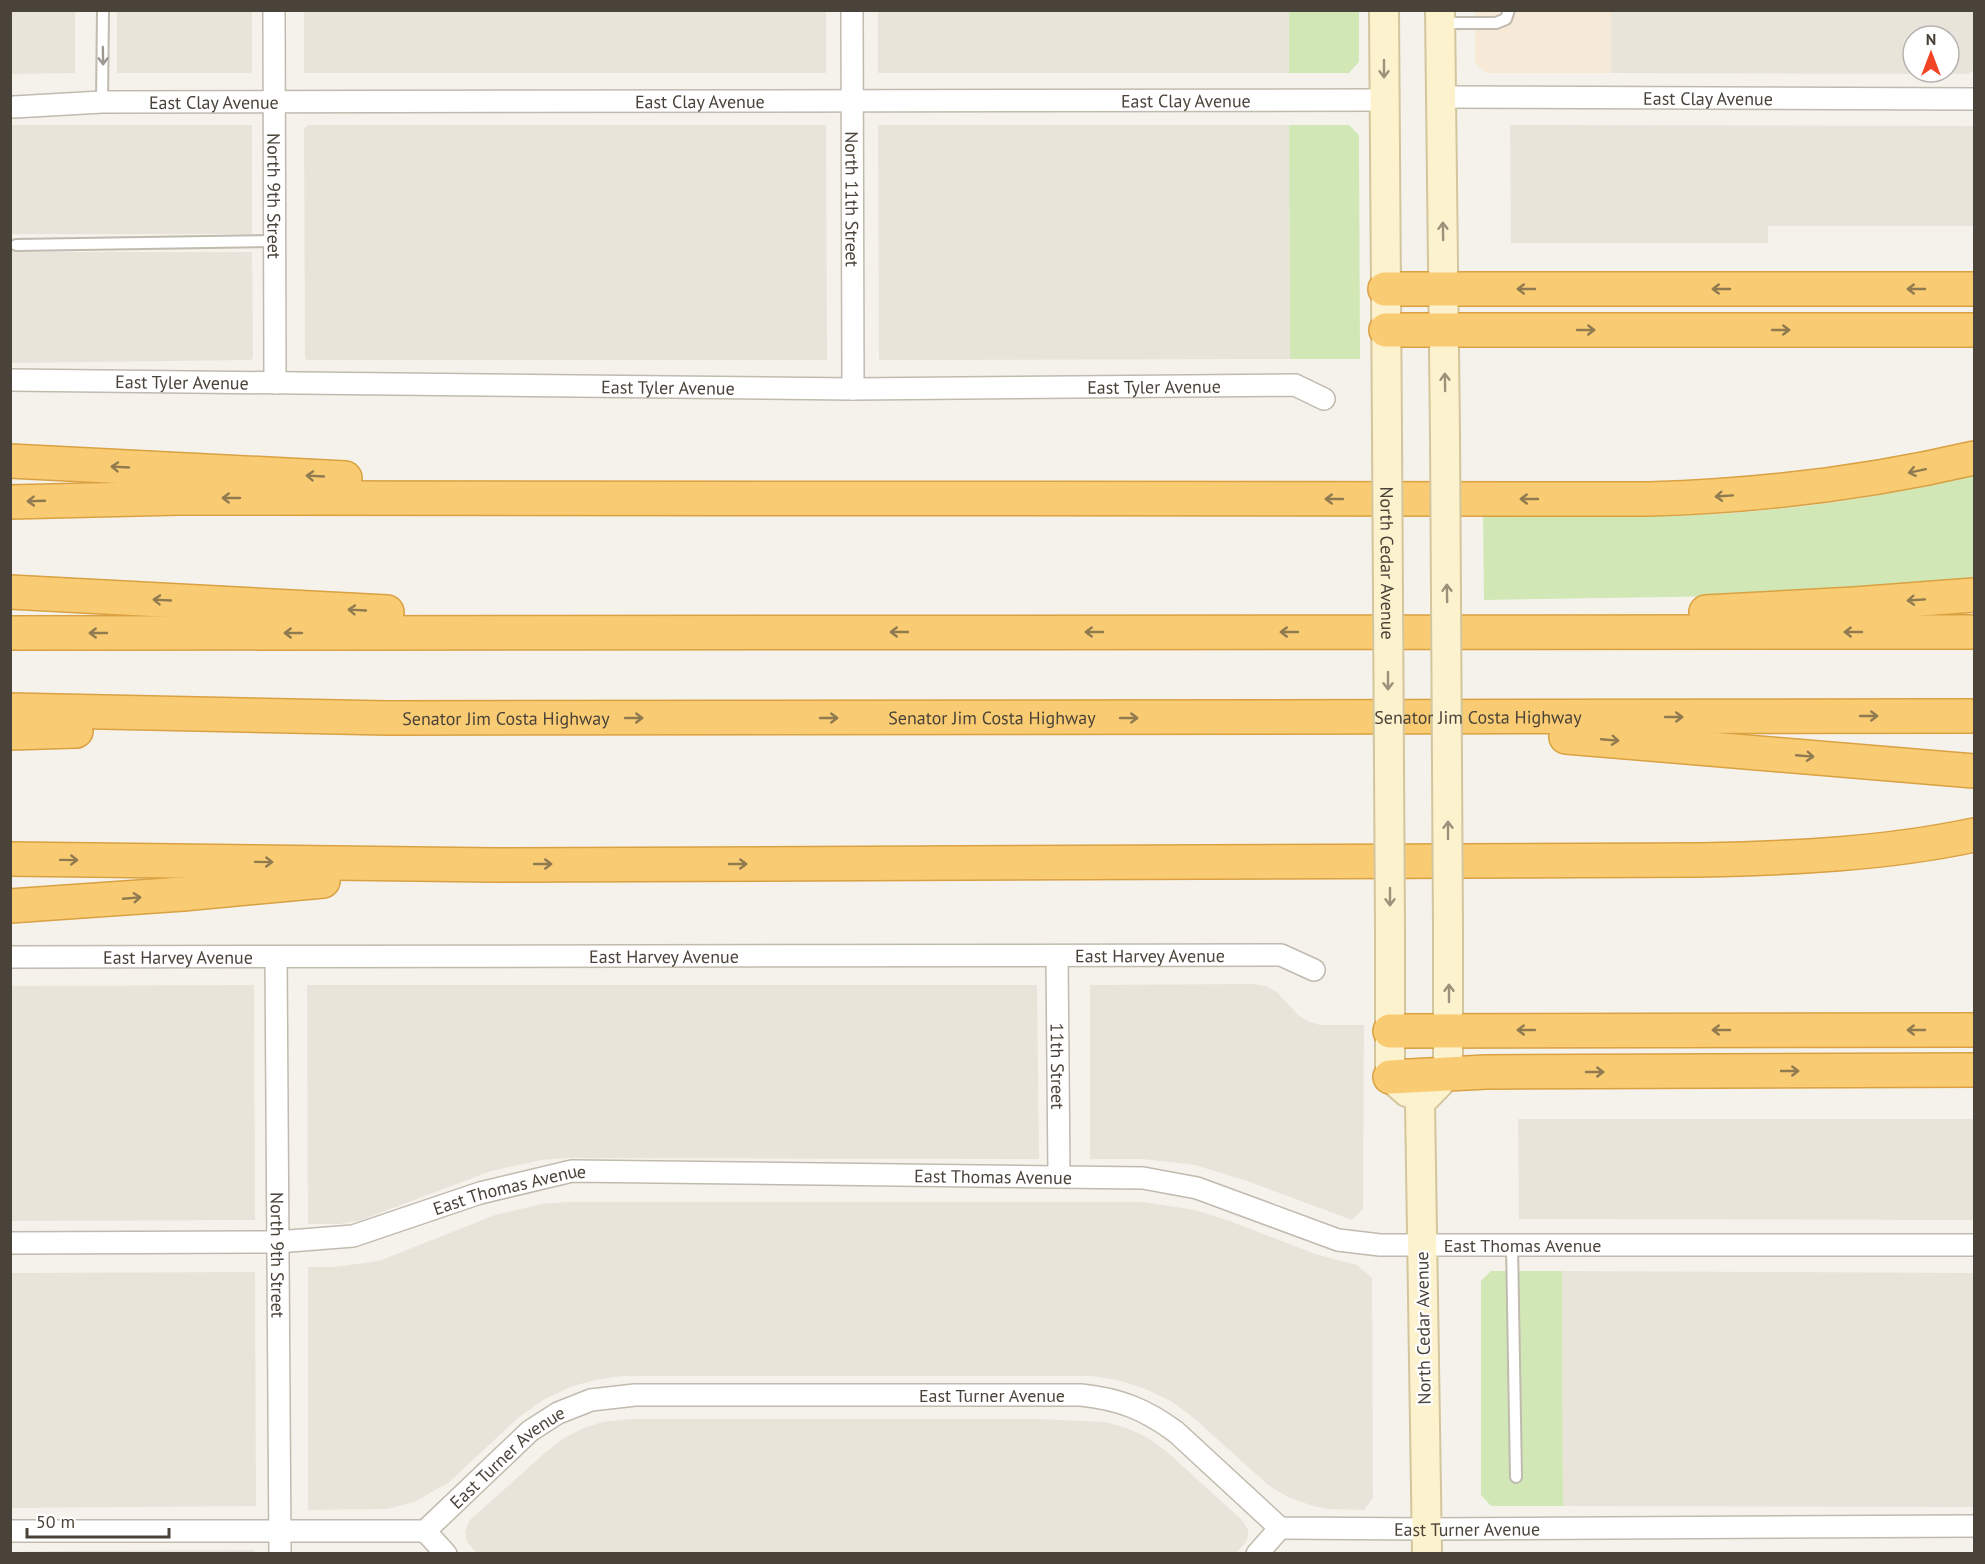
<svg xmlns="http://www.w3.org/2000/svg" width="1985" height="1564" font-family="'PT Sans',sans-serif">
<style>
.residential{fill:#e9e4da;fill-rule:evenodd}
.commercial{fill:#f6e9d8}
.green{fill:#d1e8b6}
.lines{fill:none;stroke-linecap:round;stroke-linejoin:round}
.service-casing{stroke:#c1baae;stroke-width:14}
.minor-casing{stroke:#c1baae;stroke-width:24}
.secondary-casing{stroke:#d3c59d;stroke-width:32}
.motorway-casing{stroke:#d9a142;stroke-width:36}
.service{stroke:#fff;stroke-width:10}
.minor{stroke:#fff;stroke-width:21}
.secondary{stroke:#fdf2ce;stroke-width:28}
.motorway{stroke:#f9cc73;stroke-width:33}
.secondary-bridge-casing{stroke:#d3c59d;stroke-width:32;stroke-linecap:butt}
.secondary-bridge{stroke:#fdf2ce;stroke-width:28}
.oneway{stroke:#9b9892}
.oneway2{stroke:#9b927c}
.oneway3{stroke:#907a50}
.labels{text-anchor:middle;dominant-baseline:central;stroke-width:4.5;stroke-linejoin:round;paint-order:stroke}
.street-label{font-size:18px;fill:#4a4339;stroke:#fff}
</style>
<rect width="100%" height="100%" fill="#f5f2ec"/>
<!-- residential -->
<path class="residential" d="M304,10L826,11V73H304Z
M10,11H75V73L11,74Z
M117,11H252V71L250,73H117Z
M878,11H1289V73H878Z
M1611,11H1974V70L1968,74L1611,73ZM1913,36H1949V72H1913Z
M252,125V234H11V125Z
M308,125H826L827,360H307L305,358L304,129Z
M878,125H1289L1290,359L879,360Z
M1510,125L1974,126V226H1768V243H1511Z
M10,252H252L253,358L251,360L11,363Z
M1253,984L1266,986L1277,992L1298,1015L1308,1021L1320,1025H1364L1363,1209L1352,1220L1247,1181L1195,1165L1142,1159H1090V985Z
M254,985L255,1220L11,1221V986Z
M307,985H1037L1039,1159L568,1158L542,1160L491,1171L361,1220L340,1224H308Z
M1518,1119H1974V1220L1519,1219Z
M568,1202H1143L1195,1210L1227,1220L1318,1255L1357,1265L1372,1278L1373,1498L1364,1510L1328,1509L1313,1506L1288,1497L1268,1485L1195,1419L1171,1401L1143,1388L1117,1380L1091,1376H622L595,1380L570,1387L543,1400L518,1418L448,1483L414,1502L388,1509L308,1510V1267H334L379,1261L495,1215L542,1204Z
M1562,1271L1972,1273L1974,1275V1505L1973,1507L1563,1506Z
M255,1272L256,1506L11,1508V1273Z
M632,1419H1039L1105,1422L1127,1428L1148,1438L1166,1451L1242,1520L1248,1530V1536L1246,1542L1235,1554H478L467,1542L465,1531L470,1520L547,1451L564,1438L582,1429L602,1422Z
M254,1550L256,1553H10L11,1552L53,1551Z"/>
<!-- commercial -->
<path class="commercial" d="M1475,11H1611V73H1486L1475,63Z"/>
<!-- green -->
<path class="green" d="M1289,11H1359V62L1349,73H1289Z
M1289,125H1349L1359,135L1360,359H1290Z
M1974,474V577L1793,595L1484,600L1483,514C1570,515 1658,519 1744,512C1823,506 1898,494 1974,474Z
M1491,1271H1562L1563,1506H1491L1481,1495V1281Z"/>
<g class="lines">
<!-- service casing -->
<g class="service-casing">
<path id="service" d="M1440,23H1496L1506,19L1509,10
M102,102L103,10
M16,245L275,241
M1512,1245L1516,1477"/>
</g>
<!-- minor casing -->
<g class="minor-casing">
<g id="minor">
<path id="s1" d="M274,10L275,383"/>
<path id="s2" d="M852,10L853,389"/>
<path id="s3" d="M1442,97L1974,99"/>
<path id="s4" d="M14,107L102,102L1384,100"/>
<path id="s5" d="M10,380L853,389L1295,385L1324,399"/>
<path id="s6" d="M1057,956L1059,1176"/>
<path id="s7" d="M10,957L1281,955L1314,970"/>
<path id="s8" d="M276,957L280,1554"/>
<path id="s9" d="M10,1243L277,1242L353,1236L480,1193L572,1171L1143,1178L1197,1188L1338,1240L1380,1245H1974"/>
<path id="s10" d="M10,1531H425L530,1431L558,1413L591,1400L635,1395H1081C1119,1399 1145,1409 1176,1432L1280,1528L1427,1529L1974,1526"/>
<path d="M425,1531L446,1554"/>
<path d="M1257,1554L1280,1528"/>
</g>
</g>
<!-- secondary casing -->
<g class="secondary-casing">
<path id="secondary" d="M1384,10L1387,434
M1440,10L1445,434
M1390,930V1077L1407,1092
M1427,1554L1420,1103L1448,1074V930"/>
</g>
<!-- motorway casing -->
<g class="motorway-casing">
<g id="motorway">
<path d="M1385,289H1974"/>
<path d="M1386,330H1974"/>
<path d="M10,461L345,478"/>
<path d="M10,502L179,498L1649,499C1759,496 1867,483 1974,458"/>
<path d="M10,592L387,612"/>
<path d="M1706,612L1854,604L1974,595"/>
<path d="M10,633L1974,632"/>
<path id="s11" d="M10,710L387,718L1974,716"/>
<path d="M10,733L76,731"/>
<path d="M1566,737L1974,771"/>
<path d="M10,859L496,865L1700,860C1792,858 1885,854 1974,835"/>
<path d="M10,906L183,894L323,881"/>
<path d="M1390,1031L1974,1030"/>
<path d="M1390,1077L1486,1072L1974,1070"/>
</g>
</g>
<!-- service -->
<use href="#service" class="service"/>
<!-- minor -->
<use href="#minor" class="minor"/>
<!-- secondary -->
<use href="#secondary" class="secondary"/>
<!-- motorway -->
<use href="#motorway" class="motorway"/>
<!-- secondary-bridge casing -->
<g class="secondary-bridge-casing">
<g id="secondary-bridge">
<path id="s12" d="M1387,434L1390,930"/>
<path d="M1445,434L1448,930"/>
</g>
</g>
<!-- secondary-bridge -->
<use href="#secondary-bridge" class="secondary-bridge"/>
</g>
<!-- one-way arrows -->
<defs><path id="oneway-shaft" d="M-6 0H5M1.5-3L5.5 0L1.5 3" fill="none" stroke-width="1.6" stroke-linecap="round" stroke-linejoin="round" transform="scale(1.5)"/></defs>
<use class="oneway" href="#oneway-shaft" transform="translate(103 56) rotate(89)"/>
<g class="oneway2">
<use href="#oneway-shaft" transform="translate(1384 69) rotate(90)"/>
<use href="#oneway-shaft" transform="translate(1443 231) rotate(-91)"/>
<use href="#oneway-shaft" transform="translate(1445 382) rotate(-91)"/>
<use href="#oneway-shaft" transform="translate(1447 593) rotate(-91)"/>
<use href="#oneway-shaft" transform="translate(1388 681) rotate(90)"/>
<use href="#oneway-shaft" transform="translate(1448 830) rotate(-90)"/>
<use href="#oneway-shaft" transform="translate(1390 897) rotate(90)"/>
<use href="#oneway-shaft" transform="translate(1449 993) rotate(-90)"/>
</g>
<g class="oneway3">
<use href="#oneway-shaft" transform="translate(1526 289) rotate(-180)"/>
<use href="#oneway-shaft" transform="translate(1721 289) rotate(-180)"/>
<use href="#oneway-shaft" transform="translate(1916 289) rotate(-180)"/>
<use href="#oneway-shaft" transform="translate(1586 330)"/>
<use href="#oneway-shaft" transform="translate(1781 330)"/>
<use href="#oneway-shaft" transform="translate(120 467) rotate(-177)"/>
<use href="#oneway-shaft" transform="translate(1917 471) rotate(168)"/>
<use href="#oneway-shaft" transform="translate(315 476) rotate(-177)"/>
<use href="#oneway-shaft" transform="translate(1724 496) rotate(176)"/>
<use href="#oneway-shaft" transform="translate(231 498) rotate(-180)"/>
<use href="#oneway-shaft" transform="translate(1334 499) rotate(180)"/>
<use href="#oneway-shaft" transform="translate(1529 499) rotate(180)"/>
<use href="#oneway-shaft" transform="translate(36 501) rotate(178)"/>
<use href="#oneway-shaft" transform="translate(162 600) rotate(-177)"/>
<use href="#oneway-shaft" transform="translate(1916 600) rotate(176)"/>
<use href="#oneway-shaft" transform="translate(357 610) rotate(-177)"/>
<use href="#oneway-shaft" transform="translate(899 632) rotate(-180)"/>
<use href="#oneway-shaft" transform="translate(1094 632) rotate(-180)"/>
<use href="#oneway-shaft" transform="translate(1289 632) rotate(-180)"/>
<use href="#oneway-shaft" transform="translate(1853 632) rotate(180)"/>
<use href="#oneway-shaft" transform="translate(98 633) rotate(180)"/>
<use href="#oneway-shaft" transform="translate(293 633) rotate(180)"/>
<use href="#oneway-shaft" transform="translate(1869 716)"/>
<use href="#oneway-shaft" transform="translate(1674 717)"/>
<use href="#oneway-shaft" transform="translate(634 718)"/>
<use href="#oneway-shaft" transform="translate(829 718)"/>
<use href="#oneway-shaft" transform="translate(1129 718)"/>
<use href="#oneway-shaft" transform="translate(1610 740) rotate(5)"/>
<use href="#oneway-shaft" transform="translate(1805 756) rotate(5)"/>
<use href="#oneway-shaft" transform="translate(69 860) rotate(1)"/>
<use href="#oneway-shaft" transform="translate(264 862) rotate(1)"/>
<use href="#oneway-shaft" transform="translate(543 864)"/>
<use href="#oneway-shaft" transform="translate(738 864)"/>
<use href="#oneway-shaft" transform="translate(132 898) rotate(-5)"/>
<use href="#oneway-shaft" transform="translate(1526 1030) rotate(180)"/>
<use href="#oneway-shaft" transform="translate(1721 1030) rotate(180)"/>
<use href="#oneway-shaft" transform="translate(1916 1030) rotate(180)"/>
<use href="#oneway-shaft" transform="translate(1790 1071)"/>
<use href="#oneway-shaft" transform="translate(1595 1072)"/>
</g>
<g class="labels">
<!-- street labels -->
<g class="street-label">
<text stroke="none"><textPath href="#s3" startOffset="266">East Clay Avenue</textPath></text>
<text stroke="none"><textPath href="#s4" startOffset="1172">East Clay Avenue</textPath></text>
<text stroke="none"><textPath href="#s4" startOffset="686">East Clay Avenue</textPath></text>
<text stroke="none"><textPath href="#s4" startOffset="200">East Clay Avenue</textPath></text>
<text stroke="none"><textPath href="#s1" startOffset="186">North 9th Street</textPath></text>
<text stroke="none"><textPath href="#s2" startOffset="189">North 11th Street</textPath></text>
<text stroke="none"><textPath href="#s5" startOffset="172">East Tyler Avenue</textPath></text>
<text stroke="none"><textPath href="#s5" startOffset="1144">East Tyler Avenue</textPath></text>
<text stroke="none"><textPath href="#s5" startOffset="658">East Tyler Avenue</textPath></text>
<text stroke="none"><textPath href="#s12" startOffset="129">North Cedar Avenue</textPath></text>
<text stroke="none"><textPath href="#s11" startOffset="496">Senator Jim Costa Highway</textPath></text>
<text stroke="none"><textPath href="#s11" startOffset="982">Senator Jim Costa Highway</textPath></text>
<text stroke="none"><textPath href="#s11" startOffset="1468">Senator Jim Costa Highway</textPath></text>
<text stroke="none"><textPath href="#s7" startOffset="1140">East Harvey Avenue</textPath></text>
<text stroke="none"><textPath href="#s7" startOffset="654">East Harvey Avenue</textPath></text>
<text stroke="none"><textPath href="#s7" startOffset="168">East Harvey Avenue</textPath></text>
<text stroke="none"><textPath href="#s6" startOffset="110">11th Street</textPath></text>
<text stroke="none"><textPath href="#s9" startOffset="993">East Thomas Avenue</textPath></text>
<text stroke="none"><textPath href="#s9" startOffset="507">East Thomas Avenue</textPath></text>
<text stroke="none"><textPath href="#s9" startOffset="1533">East Thomas Avenue</textPath></text>
<text stroke="none"><textPath href="#s8" startOffset="298">North 9th Street</textPath></text>
<text transform="translate(1423 1328) rotate(-91)">North Cedar Avenue</text>
<text stroke="none"><textPath href="#s10" startOffset="1030">East Turner Avenue</textPath></text>
<text stroke="none"><textPath href="#s10" startOffset="526">East Turner Avenue</textPath></text>
<text stroke="none"><textPath href="#s10" startOffset="1551">East Turner Avenue</textPath></text>
</g>
</g>
<!-- border -->
<rect width="1985" height="1564" fill="none" stroke="#4a4339" stroke-width="24"/>
<!-- north arrow -->
<g transform="translate(1931 54)"><circle r="28" fill="#ffffff" stroke="#b7b4b0" stroke-width="1.5"/>
<path d="M0-4.5L10 22L0 15L-10 22Z" fill="#f34425"/>
<text y="-9" font-size="16" font-weight="bold" text-anchor="middle" fill="#4a4339">N</text>
</g>
<!-- scale -->
<path d="M27 1528v9h142v-9" fill="none" stroke="#4a4339" stroke-width="3"/>
<text x="36" y="1528" font-size="18" fill="#4a4339" stroke="#ffffff" stroke-width="4.5" paint-order="stroke">50 m</text>
</svg>
